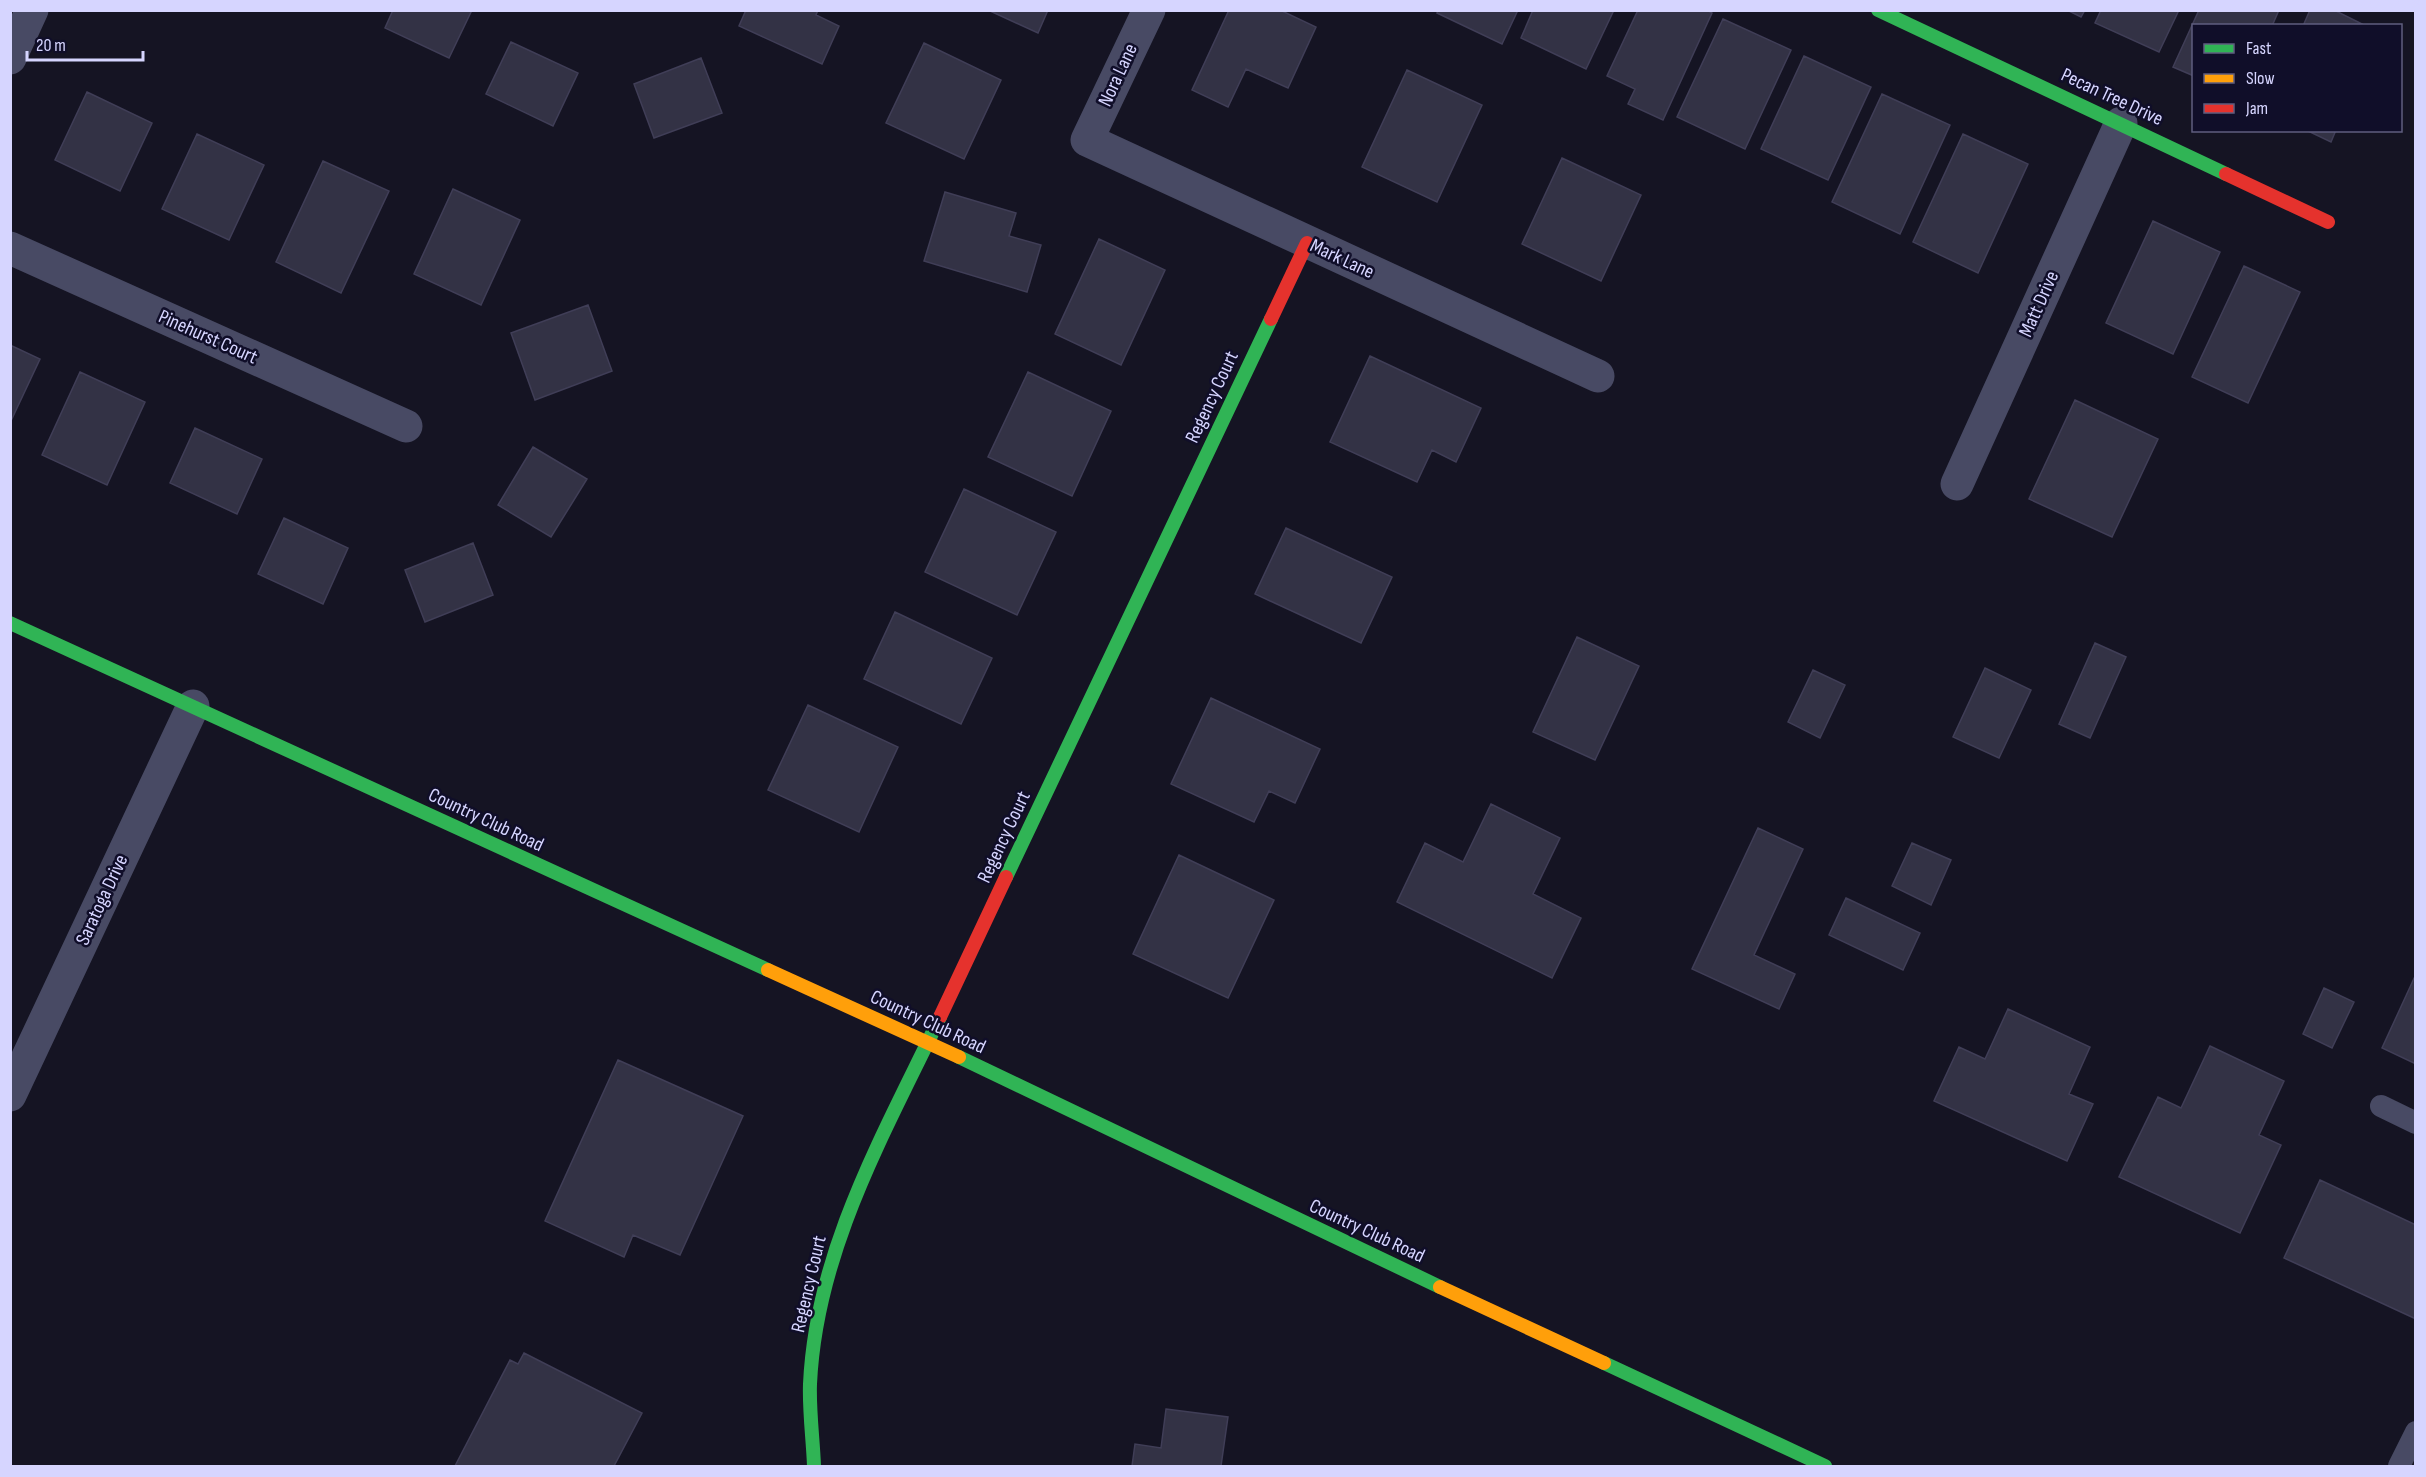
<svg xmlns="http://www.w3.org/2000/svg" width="2426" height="1477" font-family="'Sofia Sans Condensed',sans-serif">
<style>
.building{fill:#333245;stroke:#403e57;stroke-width:1.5}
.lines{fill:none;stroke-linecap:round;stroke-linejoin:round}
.lane{stroke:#484a64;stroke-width:22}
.street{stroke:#484a64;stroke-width:33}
.fast{stroke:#30b455;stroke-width:14}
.slow{stroke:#ff9f0a;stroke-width:14}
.jam{stroke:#e5322d;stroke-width:14}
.labels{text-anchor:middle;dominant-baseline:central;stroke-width:5;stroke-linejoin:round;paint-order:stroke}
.street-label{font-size:20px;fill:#d6d5ff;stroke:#100e29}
</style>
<rect width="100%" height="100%" fill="#151423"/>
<!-- building -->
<path class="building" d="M393,10H472L449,58L385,28Z
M746,10H818L816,15L839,26L822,64L739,26Z
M988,10H1048L1038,33Z
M1229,10H1280L1316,27L1288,88L1246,69L1228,107L1192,90Z
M1438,10H1518L1502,44L1437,13Z
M1533,10H1614L1586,69L1521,38Z
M1638,10H1707L1712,13L1663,120L1628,104L1635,89L1607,76Z
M2067,10H2085L2081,17Z
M2101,10H2179L2159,52L2095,23Z
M2199,10H2279L2272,26H2194V76L2173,67Z
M2310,10H2334L2366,26H2303Z
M1723,19L1791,50L1745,149L1677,117Z
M511,42L578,73L553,126L486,94Z
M924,43L1001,80L964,159L886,123Z
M1804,56L1871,87L1828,180L1761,149Z
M701,58L722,113L654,138L634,84Z
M1407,70L1482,105L1437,202L1362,167Z
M87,92L152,123L120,191L55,160Z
M1882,94L1950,125L1900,234L1832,202Z
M2306,130H2336L2331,142Z
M197,134L264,165L229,240L162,209Z
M1963,134L2028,164L1978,273L1913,242Z
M1562,158L1641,195L1601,281L1522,244Z
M323,161L389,191L341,293L276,262Z
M453,189L520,220L481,305L414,274Z
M945,192L1016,213L1009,236L1041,245L1027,292L924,261Z
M2153,221L2220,252L2173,354L2106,323Z
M1099,239L1165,270L1121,365L1055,334Z
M2244,266L2300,292L2248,403L2192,377Z
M588,305L612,371L535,400L511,333Z
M10,345L40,359L10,423Z
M1370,356L1481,408L1456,462L1432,450L1417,482L1330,442Z
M80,372L145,402L107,485L42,455Z
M1028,372L1111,411L1072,496L988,457Z
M2075,400L2158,439L2112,537L2029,499Z
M195,428L262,459L237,514L170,483Z
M533,447L587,479L551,537L498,505Z
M964,489L1056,532L1017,615L925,572Z
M284,518L348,548L323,604L258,574Z
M1286,528L1392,577L1361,643L1255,594Z
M473,543L493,595L425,622L405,570Z
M895,612L992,658L961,724L864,679Z
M1577,637L1639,666L1595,760L1533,732Z
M2095,643L2126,657L2090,738L2059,724Z
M1985,668L2031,690L1999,758L1953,737Z
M1813,670L1845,685L1820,738L1788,722Z
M1211,698L1320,749L1295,803L1269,791L1254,822L1171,784Z
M808,705L898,747L859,832L768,790Z
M1491,804L1560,838L1533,894L1581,918L1552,978L1397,902L1425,843L1463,862Z
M1758,828L1803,849L1754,955L1795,974L1779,1009L1692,969Z
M1912,843L1951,860L1931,905L1892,886Z
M1179,855L1274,900L1228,998L1133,954Z
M1846,898L1920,933L1903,970L1829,935Z
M2416,974V1064L2382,1048Z
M2324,988L2354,1002L2332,1048L2303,1034Z
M2008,1009L2090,1047L2069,1094L2093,1104L2067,1161L1934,1101L1959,1047L1985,1059Z
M2210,1046L2284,1081L2259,1135L2281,1145L2240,1233L2119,1177L2158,1097L2181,1108Z
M618,1060L743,1116L680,1255L633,1235L624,1257L545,1221Z
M2320,1180L2416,1225V1319L2284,1258Z
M524,1353L642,1413L614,1466H455L510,1360L518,1364Z
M1166,1409L1228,1417L1221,1466H1132L1135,1444L1161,1448Z"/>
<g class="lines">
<!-- lane -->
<path class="lane" d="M2381,1106L2416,1123
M2399,1466L2416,1432"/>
<!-- street -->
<path class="street" d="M1149,10L1087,140L1598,376
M10,58L32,10
M10,248L406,426
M1957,484L2121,123
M10,1095L193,706"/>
<!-- fast -->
<path class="fast" d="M1878,10L2226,174
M10,623L768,970
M1006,877L1271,319
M959,1057L1440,1287
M1604,1363L1825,1466
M814,1466C813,1439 809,1411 810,1384C816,1251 884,1134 940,1017"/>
<!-- slow -->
<path class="slow" d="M768,970L959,1057
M1440,1287L1604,1363"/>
<!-- jam -->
<path class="jam" d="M2226,174L2328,222
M1271,319L1307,243
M940,1017L1006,877"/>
</g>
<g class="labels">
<!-- street labels -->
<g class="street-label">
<text transform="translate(1118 75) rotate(-65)">Nora Lane</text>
<text transform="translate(2112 97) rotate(25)">Pecan Tree Drive</text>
<text transform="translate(1342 259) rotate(25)">Mark Lane</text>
<text transform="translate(2039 304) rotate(-66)">Matt Drive</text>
<text transform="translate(208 337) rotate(24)">Pinehurst Court</text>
<text transform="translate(1212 397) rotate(-65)">Regency Court</text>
<text transform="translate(486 820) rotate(25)">Country Club Road</text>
<text transform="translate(1004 837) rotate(-65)">Regency Court</text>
<text transform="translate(102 900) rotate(-65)">Saratoga Drive</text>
<text transform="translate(928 1022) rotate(25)">Country Club Road</text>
<text transform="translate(1367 1231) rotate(25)">Country Club Road</text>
<text transform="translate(809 1284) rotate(-77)">Regency Court</text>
</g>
</g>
<!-- border -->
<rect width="2426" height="1477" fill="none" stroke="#d6d5ff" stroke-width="24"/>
<!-- legend -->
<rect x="2192" y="24" width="210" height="108" fill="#100e29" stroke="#5f5e7f" stroke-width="1.5"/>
<rect x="2204" y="44" width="30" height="9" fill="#30b455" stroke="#5f5e7f" stroke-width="1.5"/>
<text x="2246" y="54" font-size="18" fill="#d6d5ff">Fast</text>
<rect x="2204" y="74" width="30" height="9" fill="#ff9f0a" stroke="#5f5e7f" stroke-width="1.5"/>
<text x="2246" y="84" font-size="18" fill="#d6d5ff">Slow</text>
<rect x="2204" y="104" width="30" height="9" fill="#e5322d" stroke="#5f5e7f" stroke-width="1.5"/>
<text x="2246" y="114" font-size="18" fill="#d6d5ff">Jam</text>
<!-- scale -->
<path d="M27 51v9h116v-9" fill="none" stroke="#d6d5ff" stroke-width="3"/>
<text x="36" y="51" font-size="18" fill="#d6d5ff" stroke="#100e29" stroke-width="4.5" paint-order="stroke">20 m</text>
</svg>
